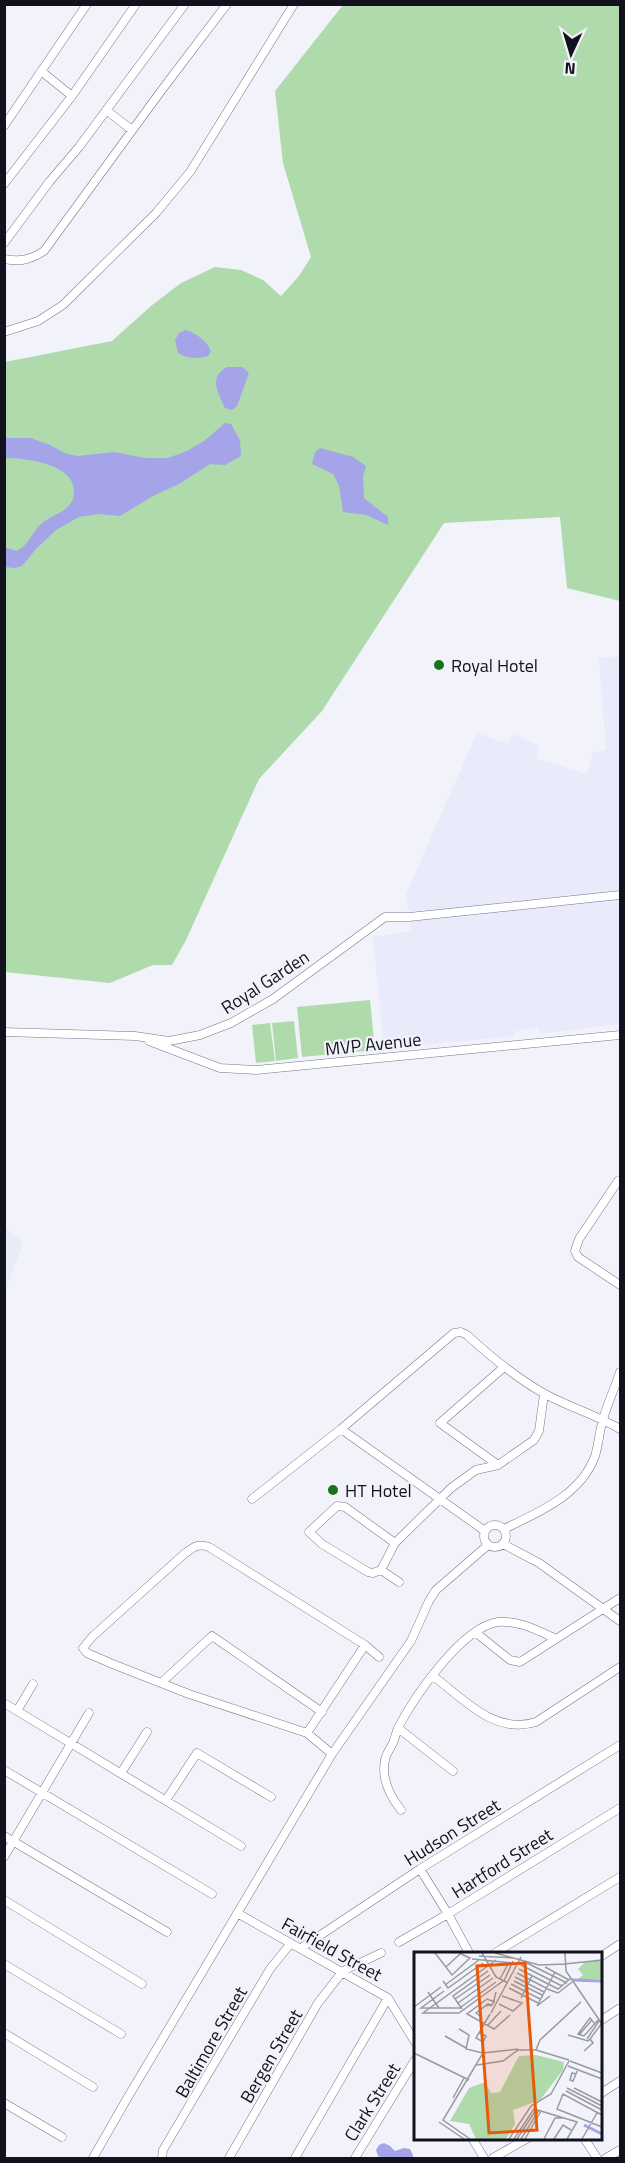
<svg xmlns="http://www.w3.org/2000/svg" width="625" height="2163" font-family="'Titillium Web',sans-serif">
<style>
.built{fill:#e9eafa}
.green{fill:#aedaac}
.water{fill:#a5a4e9}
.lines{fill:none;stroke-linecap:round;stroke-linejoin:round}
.street-casing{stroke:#747492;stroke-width:9}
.street{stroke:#fff;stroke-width:8}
.poi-dot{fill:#1b721d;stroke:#f2f3fa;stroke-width:2}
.labels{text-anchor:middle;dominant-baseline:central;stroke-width:4.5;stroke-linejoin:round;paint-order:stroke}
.poi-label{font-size:18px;fill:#12121e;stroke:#f2f3fa;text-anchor:start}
.street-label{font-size:18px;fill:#12121e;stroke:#f2f3fa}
.inset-river{fill:none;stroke:#a5a4e9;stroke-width:3}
.inset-road{fill:none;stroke:#9899a2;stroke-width:1.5}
.view{fill:#e8590c;fill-opacity:0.15;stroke:#e8590c;stroke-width:3}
.inset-edge{fill:none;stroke:#12121e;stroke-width:3}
</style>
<rect width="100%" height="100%" fill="#f2f3fa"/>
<!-- built -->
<path class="built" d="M620,656V1024L540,1034L538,1028L515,1031V1036L384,1049L373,937L410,931L411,927L406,894L477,733L508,744L513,734L539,746L536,758L587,774L593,753L606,750L599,658Z
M5,1227L23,1243L5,1293Z"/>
<!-- green -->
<path class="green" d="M343,5H620V601L567,588L560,517L444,523L322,711L259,779L186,940L172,965H153L110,983L5,972V362L112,341L151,306L181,283L215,267L241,270L263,280L281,296L299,276L311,257L283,163L275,91Z
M370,1000L375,1050L302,1057L297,1007Z
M294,1021L298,1058L276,1061L272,1023Z
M270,1023L275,1061L256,1063L252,1025Z"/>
<!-- water -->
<path class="water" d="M185,330C195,332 207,341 211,351L208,356C197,359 188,359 178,353L175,340L179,333Z
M227,367H242L249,373L237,406L232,410L225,408C218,392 208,378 227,367Z
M225,423L231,424L240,440L241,456L225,465L210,464L179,484L153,496L120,516L98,514L79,517L56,530L36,549L22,566L15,568L5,567V547L16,551C29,546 31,533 41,524C50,516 63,514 71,503C74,498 75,491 73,485C66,463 25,458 5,458V438H31L50,445L67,454L78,456L114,452L145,458H168L187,451L204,441Z
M320,448L353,457L366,466L363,477L364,498L388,517V525L366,515L343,512L339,486L333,474L312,464L315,452Z
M384,2143L390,2146L395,2151L404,2148L410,2149L413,2155V2158H382L378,2156L376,2150L379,2145Z"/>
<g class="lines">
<!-- street casing -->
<g class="street-casing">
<path id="street" d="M41,71L72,96
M106,110L132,130
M4,126L87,4
M4,184L72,96L136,4
M4,243L50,181L79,147L185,4
M4,259C20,262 30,260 44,251L161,91L227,4
M4,332L38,321L63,305L156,213L190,172L294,4
M4,1032L135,1036L169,1041L200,1035L231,1023L273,999L385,917H409L620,895
M149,1041L220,1068L256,1070L620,1035
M620,1183L618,1181L579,1239L575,1251L578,1257L620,1285
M341,1429L485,1531
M498,1465L440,1423L503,1368
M252,1499L341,1429L454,1333L461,1332L467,1335C491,1357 516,1378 545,1394C569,1407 596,1415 620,1429
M484 1536a11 11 0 1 1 22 0a11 11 0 1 1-22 0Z
M504,1529C539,1512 581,1495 595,1456C599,1444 599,1431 603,1420C607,1404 615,1388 620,1372
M395,1543L345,1507L337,1506L309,1532L322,1544L368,1572L373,1573L381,1570L395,1543L451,1488L476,1470L498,1465L534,1440L539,1431L544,1394
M503,1544L539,1563L620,1621
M381,1570L399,1582
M475,1632L510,1660L520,1662L620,1598
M433,1676C464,1699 494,1735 536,1722L620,1667
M161,1683L212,1636L322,1712
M4,1703L241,1846
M17,1711L33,1684
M398,1728L453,1771
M307,1733L365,1645
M332,1754L307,1733L189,1694L115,1665L87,1653L83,1648L92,1637L183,1555C192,1548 197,1543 209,1547L365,1645L379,1657
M4,1770L212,1894
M121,1773L147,1732
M166,1800L197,1753L271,1797
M401,1810C389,1795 381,1779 385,1760C386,1754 390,1749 393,1743C395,1738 396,1732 399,1726C415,1696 462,1627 498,1622C518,1620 537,1630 554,1638
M4,1836L167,1932
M4,1857L89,1713
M420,1869L448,1914L469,1953
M4,1900L142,1984
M237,1913L388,1998L415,2042
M399,1942L448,1914L620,1808
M301,1948L420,1869L620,1745
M495,1953L620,1877
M600,1957L620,1944
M4,1964L121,2034
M600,2021L620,2008
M4,2033L93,2087
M600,2094L620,2081
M4,2103L62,2137
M472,2138L484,2158
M584,2138L597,2158
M93,2158L125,2102L332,1754L411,1641L429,1601L436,1590L488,1545
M162,2158L163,2150L270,1969L291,1943
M229,2158L318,2003L343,1971L381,1953
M295,2158L388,1998
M355,2158L415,2060
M493,2158L528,2138
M606,2158L620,2150"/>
</g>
<!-- street -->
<use href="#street" class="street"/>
</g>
<!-- markers -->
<g class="poi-dot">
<circle cx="439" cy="665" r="6"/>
<circle cx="333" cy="1490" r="6"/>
</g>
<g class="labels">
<!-- poi labels -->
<g class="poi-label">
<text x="451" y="665">Royal Hotel</text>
<text x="345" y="1490">HT Hotel</text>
</g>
<!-- street labels -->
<g class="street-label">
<text transform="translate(265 982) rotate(-33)">Royal Garden</text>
<text transform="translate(373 1044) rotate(-6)">MVP Avenue</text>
<text transform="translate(452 1832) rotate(-32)">Hudson Street</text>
<text transform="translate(502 1863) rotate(-32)">Hartford Street</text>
<text transform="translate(332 1949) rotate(29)">Fairfield Street</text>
<text transform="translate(211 2042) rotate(-60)">Baltimore Street</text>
<text transform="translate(271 2056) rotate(-60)">Bergen Street</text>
<text transform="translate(372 2102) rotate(-58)">Clark Street</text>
</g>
</g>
<!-- overview -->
<g transform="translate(414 1952)">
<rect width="188" height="188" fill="#f2f3fa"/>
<path d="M187,8V27H164L169,23L164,17L171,10ZM122,103L150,110L149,118L126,148L99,158L101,172L92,187H62L55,172L36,169L55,136L71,130L77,141L86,140L105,104Z" fill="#aedaac"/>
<path class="inset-river" d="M158,28L188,29M170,173L188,182"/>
<path class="inset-road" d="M21,1L38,23L56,6L45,1M68,1L82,25L94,31M81,1L125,13L151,12M151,1L152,19L188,72M65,4L99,6M58,7L99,11M82,8L9,61H45L89,29M109,9L153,31M151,12L188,8M107,13L148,34M32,15L46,2M131,15L155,28M105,17L144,37L157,26M103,21L132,36M101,25L130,40M86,27L95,10M29,29L34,36L69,11M90,29L99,9M100,29L128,43M97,32L126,47M31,33L65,8M95,36L124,51M133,37L144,41L158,30M30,39L7,56H47M14,40L25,56M136,44L123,54L141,20M107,46L118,24M41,47L76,23M81,50L73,47L53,62L80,77L96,63M44,51L79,26M85,52L99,59L108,51L88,44M72,54L79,52L82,40M0,55L27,35M47,55L82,30M48,57L39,44L74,19M77,61L107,5M66,64L62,61L74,52L78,54M180,71L176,66L164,82L170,84L184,68M74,73L87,59M45,77L55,83L52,97L69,101L104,97M65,80L72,84L69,90L62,86L76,62M154,83L174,89L176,87M165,83L178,68M31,84L52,96M173,87L185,69M122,98L126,88L167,50M170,99L179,91L176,87L188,71M0,101L55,128M156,109L188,121M63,113L89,109L104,98H122L155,108M154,114L188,127M162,122L158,121L156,128L159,129L164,117M153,136L188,154M160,136L188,150M152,139L188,158M39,146L50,126M188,163L149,142L143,157L188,175M25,170L50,187M56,187L29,168L69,101M95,187L117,154L137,142L155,109M100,187L120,157L163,170L153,187M103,187L122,158M107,187L125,158M111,187L127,159M130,187L141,166H150M140,187L149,173L157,178M168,187L183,161"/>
<path class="view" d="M111,11L123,178L75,181L63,14Z"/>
<rect width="188" height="188" class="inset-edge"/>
</g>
<!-- border -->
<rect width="625" height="2163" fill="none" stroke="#12121e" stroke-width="12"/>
<!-- north arrow -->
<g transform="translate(571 54) rotate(184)" stroke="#f2f3fa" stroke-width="4.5" paint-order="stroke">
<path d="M0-4.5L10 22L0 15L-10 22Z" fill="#12121e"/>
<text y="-9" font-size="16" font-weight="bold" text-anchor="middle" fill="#12121e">N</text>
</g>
</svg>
